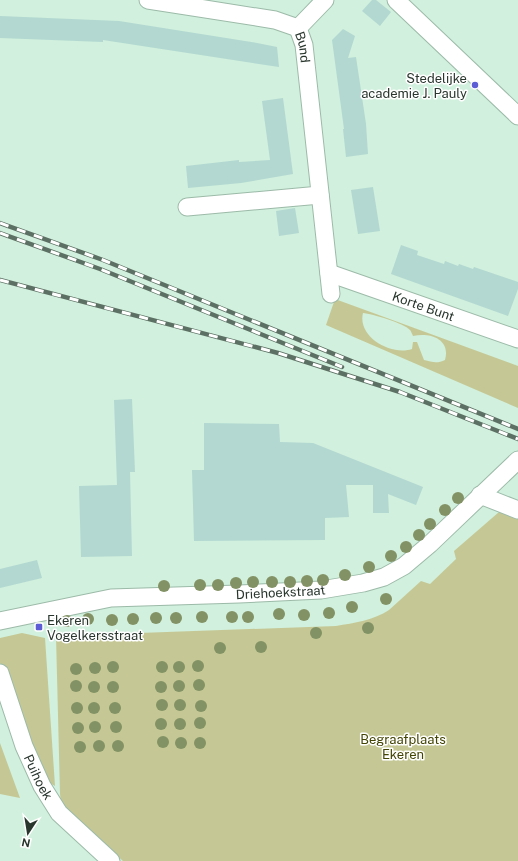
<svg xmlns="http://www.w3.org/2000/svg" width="518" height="861" font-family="'Public Sans',sans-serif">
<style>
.green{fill:#c5c895;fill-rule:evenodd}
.building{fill:#b2d8d1}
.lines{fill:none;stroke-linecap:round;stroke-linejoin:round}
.minor-casing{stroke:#9cbaa8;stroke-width:19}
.minor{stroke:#fff;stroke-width:17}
.rail-casing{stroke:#5d7064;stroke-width:4.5}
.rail{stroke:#fff;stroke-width:3;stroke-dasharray:9;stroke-linecap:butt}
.tree{fill:#839265}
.poi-dot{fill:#5d5dd5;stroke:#fff;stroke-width:1.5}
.labels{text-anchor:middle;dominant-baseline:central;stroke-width:3;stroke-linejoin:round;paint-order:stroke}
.street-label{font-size:13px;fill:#29362e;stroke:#fff}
.poi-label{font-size:13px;fill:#29362e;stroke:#fff;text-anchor:end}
.park-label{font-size:13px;fill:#434503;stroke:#fff}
</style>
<rect width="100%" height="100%" fill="#d1f0dd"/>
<!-- green -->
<path class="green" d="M335,299L518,366V408L326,325ZM363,313C372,314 404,323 410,330C411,331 412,334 413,336C430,332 451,339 445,360C437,364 432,362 424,360L417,342H413L412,349C391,356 357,337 363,313Z
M499,512L518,519V861H123L64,808L61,802L60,794L56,636L336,626C354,623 374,620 389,610L421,581L430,584L456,559L454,551Z
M22,633L45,638L55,786L48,782L41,774L0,663V638Z
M0,743L20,798L0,794Z"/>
<!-- building -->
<path class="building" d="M372,0H376L391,12L380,26L362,11Z
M0,16L119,21L257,43L277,47L279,67L103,40V42L0,38Z
M343,29L355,36L348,58L356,57L366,124L368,154L346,157L343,129H344L332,40Z
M283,98L293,174L241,183L188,188L186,166L239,160V162L270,160L262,101Z
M373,187L380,231L358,234L351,190Z
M295,208L299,233L279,236L276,211Z
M401,245L418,251L417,255L444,264L445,261L458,266L459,264L473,269L474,267L518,282V289L508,316L391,274Z
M132,399L135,472H130L132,556L81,557L79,486L117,485L114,400Z
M204,423L279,424L280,442L313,443L423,487L416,505L388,494L389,513H373V485H346L349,517L325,518V540L194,541L192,470H204Z
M37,560L42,578L0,588V569Z"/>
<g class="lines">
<!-- minor casing -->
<g class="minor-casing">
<g id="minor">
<path d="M148,0L275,20L298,28"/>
<path d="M396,0L518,116"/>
<path id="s1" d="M298,28L304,45L331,294"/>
<path d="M298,28L325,0"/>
<path d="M187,207L320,195"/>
<path id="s2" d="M329,273L518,339"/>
<path d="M480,495L518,510"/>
<path id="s3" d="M0,621L111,598L239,594L321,590L363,583L384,577L404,566L430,544L518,460"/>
<path id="s4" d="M0,673L24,746L42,786L59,813L111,861"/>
</g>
</g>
<!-- minor -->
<use href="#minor" class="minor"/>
<!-- rail casing -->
<g class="rail-casing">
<path id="rail" d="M0,223L103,260L518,429
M0,233L100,269L342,367
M0,280L278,353L400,392L518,439"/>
</g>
<!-- rail -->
<use href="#rail" class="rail"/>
</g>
<!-- trees -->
<g class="tree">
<circle cx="458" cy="498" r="6"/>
<circle cx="445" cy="510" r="6"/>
<circle cx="430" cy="524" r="6"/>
<circle cx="419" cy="535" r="6"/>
<circle cx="406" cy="547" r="6"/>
<circle cx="391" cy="556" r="6"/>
<circle cx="369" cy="567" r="6"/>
<circle cx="345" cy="575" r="6"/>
<circle cx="323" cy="580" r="6"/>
<circle cx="307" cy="581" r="6"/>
<circle cx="253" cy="582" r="6"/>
<circle cx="272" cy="582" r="6"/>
<circle cx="290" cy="582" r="6"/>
<circle cx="236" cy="583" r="6"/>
<circle cx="200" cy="585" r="6"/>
<circle cx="218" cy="585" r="6"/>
<circle cx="164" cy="586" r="6"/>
<circle cx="386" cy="599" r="6"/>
<circle cx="352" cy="607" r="6"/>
<circle cx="329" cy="613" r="6"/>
<circle cx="279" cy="614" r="6"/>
<circle cx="304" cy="615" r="6"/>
<circle cx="202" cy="617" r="6"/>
<circle cx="232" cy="617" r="6"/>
<circle cx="248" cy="617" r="6"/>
<circle cx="156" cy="618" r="6"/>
<circle cx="176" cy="618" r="6"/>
<circle cx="88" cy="619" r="6"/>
<circle cx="133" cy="619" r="6"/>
<circle cx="112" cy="620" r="6"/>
<circle cx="67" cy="621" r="6"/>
<circle cx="368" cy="628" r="6"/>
<circle cx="316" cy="633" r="6"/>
<circle cx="261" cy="647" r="6"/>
<circle cx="220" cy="648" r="6"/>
<circle cx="198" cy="666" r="6"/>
<circle cx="113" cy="667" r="6"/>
<circle cx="162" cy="667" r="6"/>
<circle cx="179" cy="667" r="6"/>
<circle cx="95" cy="668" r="6"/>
<circle cx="76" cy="669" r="6"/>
<circle cx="199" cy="685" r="6"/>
<circle cx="76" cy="686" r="6"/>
<circle cx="179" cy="686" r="6"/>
<circle cx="94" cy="687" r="6"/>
<circle cx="113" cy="687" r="6"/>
<circle cx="161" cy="687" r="6"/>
<circle cx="162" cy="705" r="6"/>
<circle cx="180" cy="705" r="6"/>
<circle cx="201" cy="706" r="6"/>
<circle cx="77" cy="708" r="6"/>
<circle cx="94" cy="708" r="6"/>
<circle cx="115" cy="708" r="6"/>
<circle cx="200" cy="723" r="6"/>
<circle cx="161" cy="724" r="6"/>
<circle cx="180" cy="724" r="6"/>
<circle cx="95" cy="727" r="6"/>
<circle cx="116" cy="727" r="6"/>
<circle cx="78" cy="728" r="6"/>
<circle cx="163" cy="742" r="6"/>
<circle cx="181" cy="743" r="6"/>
<circle cx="200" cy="743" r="6"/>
<circle cx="99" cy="746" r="6"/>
<circle cx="118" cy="746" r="6"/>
<circle cx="80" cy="747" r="6"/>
</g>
<!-- markers -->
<g class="poi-dot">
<circle cx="475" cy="85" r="4"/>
<rect x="35" y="623" width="8" height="8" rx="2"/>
</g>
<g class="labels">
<!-- street labels -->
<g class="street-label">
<text stroke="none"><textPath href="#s1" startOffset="20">Bund</textPath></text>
<text stroke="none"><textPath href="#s2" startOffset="100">Korte Bunt</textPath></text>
<text stroke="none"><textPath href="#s3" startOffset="283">Driehoekstraat</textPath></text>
<text stroke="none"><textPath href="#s4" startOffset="111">Puihoek</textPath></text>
</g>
<!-- poi labels -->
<g class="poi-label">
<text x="467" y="78">Stedelijke<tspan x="467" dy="15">academie J. Pauly</tspan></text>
<text x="47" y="620" text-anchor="start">Ekeren<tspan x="47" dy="15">Vogelkersstraat</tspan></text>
</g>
<!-- park labels -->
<g class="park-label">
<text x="403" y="739">Begraafplaats<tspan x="403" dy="15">Ekeren</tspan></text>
</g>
</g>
<!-- north arrow -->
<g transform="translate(28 833) rotate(192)" stroke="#ffffff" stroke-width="3" paint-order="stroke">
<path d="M0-3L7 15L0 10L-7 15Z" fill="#29362e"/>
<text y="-6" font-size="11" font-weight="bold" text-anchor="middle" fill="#29362e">N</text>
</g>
</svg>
